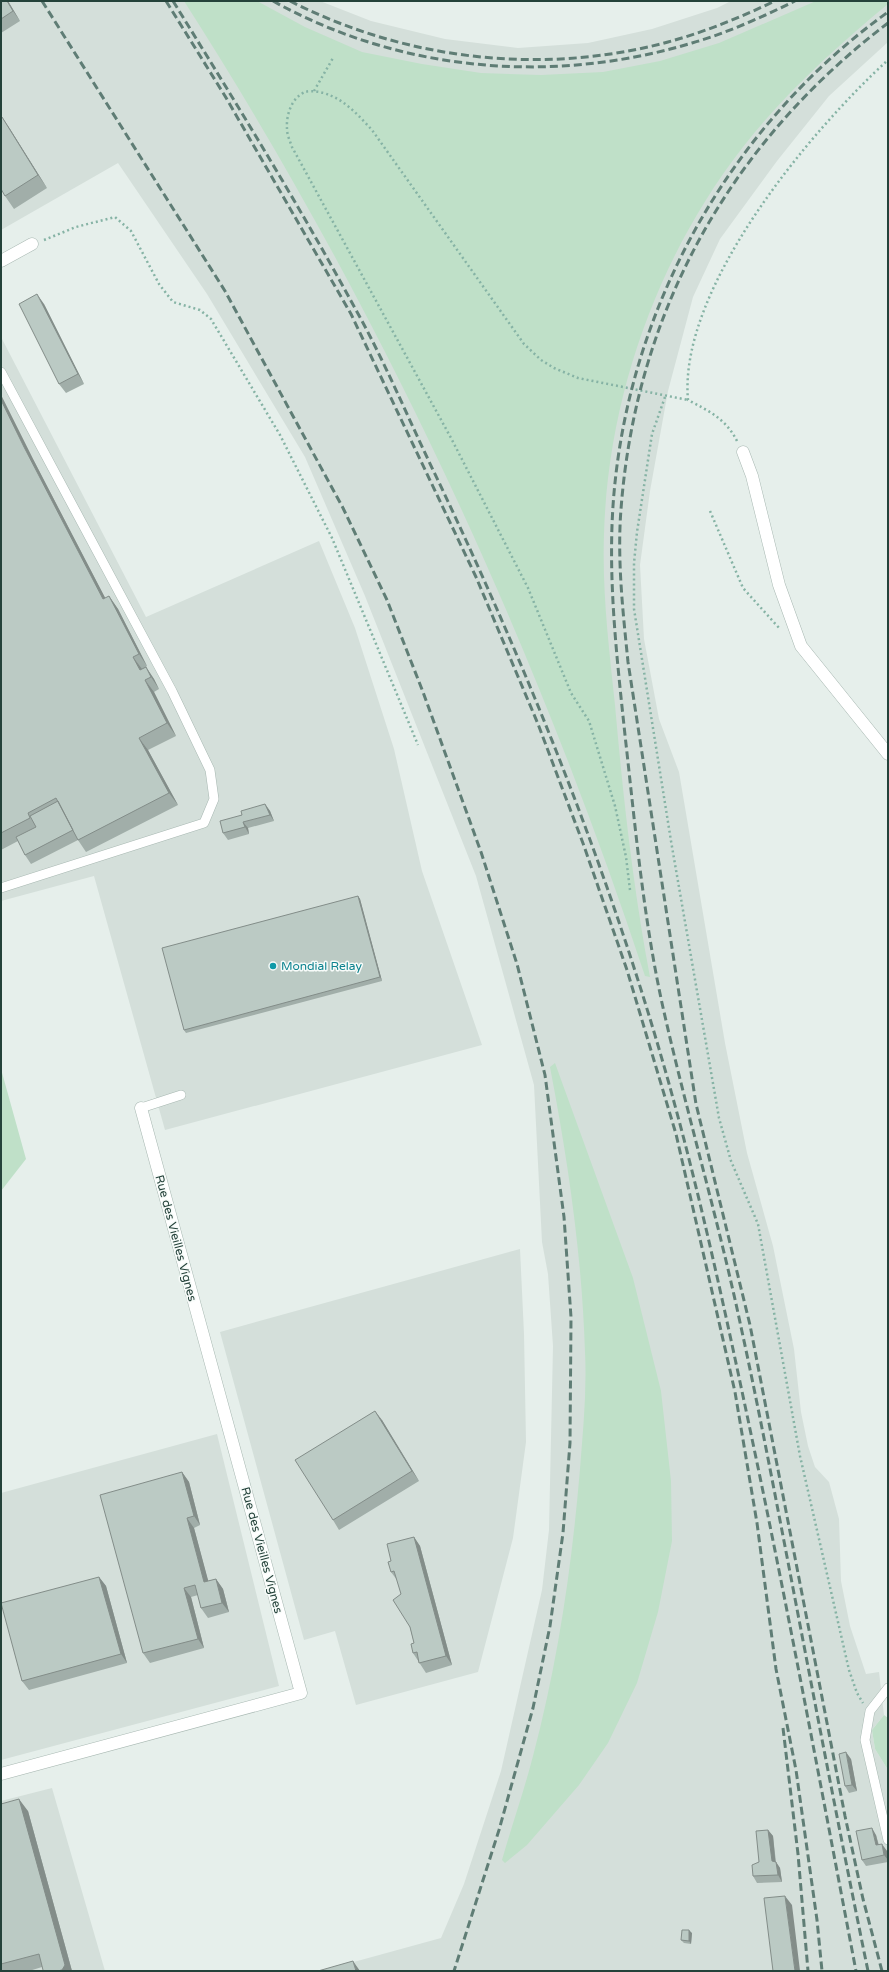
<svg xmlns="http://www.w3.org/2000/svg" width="889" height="1972" font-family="'Varela Round',sans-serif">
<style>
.built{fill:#d4dfda}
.green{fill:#bfe0c8}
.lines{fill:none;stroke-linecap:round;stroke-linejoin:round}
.service-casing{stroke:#a8b8b2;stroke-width:10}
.minor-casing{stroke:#a8b8b2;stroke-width:13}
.path{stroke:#86b3a5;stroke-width:2.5;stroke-dasharray:2 3;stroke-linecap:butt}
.service{stroke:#fff;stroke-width:9}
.minor{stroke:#fff;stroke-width:12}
.rail{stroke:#5f7d75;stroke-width:3;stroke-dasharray:8 4;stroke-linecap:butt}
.wall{fill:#a1aea9}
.shaded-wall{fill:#838d89}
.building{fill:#bbcac4;stroke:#838d89}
.culture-dot{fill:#0f9aa8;stroke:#f7fbf9;stroke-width:1.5}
.labels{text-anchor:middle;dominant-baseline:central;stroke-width:3;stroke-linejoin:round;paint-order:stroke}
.culture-label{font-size:12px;fill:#0d838f;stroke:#f7fbf9;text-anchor:start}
.street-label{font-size:12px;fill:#24423a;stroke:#f7fbf9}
</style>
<rect width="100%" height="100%" fill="#e6efeb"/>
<!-- built -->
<path class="built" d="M1,1H320L371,21L445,39L518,48L588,43L652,29L717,8L731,1H888V42L829,96L777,161L720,239L693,297L668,391L650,491L640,565L644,639L659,719L679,772L725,1043L747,1153L773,1246L794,1349L801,1412L808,1446L815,1467L829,1482L839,1519L841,1581L850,1626L866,1674L879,1672L884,1715L872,1730L875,1749L888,1770V1971H321L441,1938L464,1884L501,1771L542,1590L549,1530L553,1346L548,1274L542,1242L534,1085L476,876L365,596L305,457L207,294L118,163L1,230Z
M1,337L146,617L319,541L355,628L394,749L422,871L482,1045L165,1130L94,876L1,901Z
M520,1249L524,1334L526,1442L513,1538L478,1672L356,1705L335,1631L304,1640L220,1332Z
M217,1434L279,1686L1,1760V1493Z
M52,1788L105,1971H1V1801Z"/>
<!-- green -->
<path class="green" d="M184,1H257L305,27L362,52L422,64L481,73L541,75L603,72L660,61L719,43L816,1H888V4C836,47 785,93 743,147C658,256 608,396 604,534C602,592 609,648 615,705C623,796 633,887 650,977L645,976C532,634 378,304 184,1Z
M555,1063L633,1278L661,1391L671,1481L672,1541L658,1612L637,1683L608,1743L579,1785L527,1845L505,1863L502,1860C512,1825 524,1791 533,1756C558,1662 572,1565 580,1469C583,1430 587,1391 585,1352C582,1256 568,1161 550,1067Z
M1,1069L26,1159L1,1191Z
M884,1715L888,1718V1770L875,1749L872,1730Z"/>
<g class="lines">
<!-- service casing -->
<g class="service-casing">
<path id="service" d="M1,372L172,691L210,770L214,799L204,823L1,888
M141,1108L181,1095
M888,1688L870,1711L865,1740L888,1840"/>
</g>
<!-- minor casing -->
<g class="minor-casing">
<path id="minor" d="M1,261L32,244
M743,452L752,476L779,585L801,646L888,754
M1,1774L301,1693L141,1108"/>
</g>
<!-- path -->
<path class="path" d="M314,91L333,58
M44,240L76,227L115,217L131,231L159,284L173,302L200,310L211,319L280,435L332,538L418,745
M665,397L652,434L637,532L634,563V609L671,841L719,1118L731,1161L758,1224L800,1456L849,1670L857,1693L863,1703
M737,441C726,419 709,411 688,400C678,289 810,131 888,60
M710,511L743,588L780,629
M630,890L626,857L615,806L589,721L571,693L528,588L451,438L292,147C290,141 287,135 287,129C286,116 291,98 305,92C311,90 323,92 329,95C346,101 360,117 372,130L524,344L541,360L554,368L578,378L688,400"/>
<!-- service -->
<use href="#service" class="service"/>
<!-- minor -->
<use href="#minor" class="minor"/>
<!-- rail -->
<path class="rail" d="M42,1L225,291L343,508L387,600L423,692L481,852L517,964L545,1075L564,1217L571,1317L570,1443L563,1533L550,1626L533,1708L499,1830L454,1971
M166,1L225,96L351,314L476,577L538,724L584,846L627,970L676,1134L735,1392L757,1523L776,1669L796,1770L817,1920L822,1971
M173,1C236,103 299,205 356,310C385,362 408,418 434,472C522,656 599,846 657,1042C697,1177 726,1315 755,1453C791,1625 823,1798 856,1971
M273,1C401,72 552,85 692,43C727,33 762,17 795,1
M290,1C406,60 542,76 668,42C705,32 741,17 775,1
M783,1728L798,1854L808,1971
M868,1971C840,1835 814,1698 788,1562C773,1484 758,1405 741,1327C718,1218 686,1111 662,1003C643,915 635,824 625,735C617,659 608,582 613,506C626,311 729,126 888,12
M882,1971L863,1899L845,1816L750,1325L696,1104L628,662C623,612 617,560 621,509C636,311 730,143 888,23"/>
</g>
<!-- wall -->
<path class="wall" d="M1,1H8L20,21L1,33Z
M2,117L10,129L47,188L14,209L5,196Z
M44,304L84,384L66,393L59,384Z
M1,395L33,459L105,598L109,596L118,609L147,666L146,667L154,679L159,689L154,692L176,736L148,750L178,805L86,852L78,840L31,864L25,855L18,841L1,850Z
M265,804L270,811L274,821L248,828L249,834L228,840L223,833L242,815Z
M358,896L360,899L382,981L186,1033L184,1030Z
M382,1420L419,1481L339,1530L333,1520Z
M182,1472L189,1482L200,1525L194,1528L208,1581L216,1579L223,1589L229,1612L208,1618L201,1608L198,1595L191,1597L204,1648L150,1663L143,1653Z
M414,1537L420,1546L452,1665L426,1673L413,1653L414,1643L401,1594L397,1580L391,1572V1561Z
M99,1577L106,1586L127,1663L29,1690L22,1681Z
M851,1759L857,1791L849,1793L845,1786Z
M1,1804L28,1811L72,1971H44L42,1967L29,1971H1Z
M768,1830L773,1836L776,1862L780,1868L782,1882L757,1883L753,1876L759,1862Z
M876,1835L879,1845L887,1851L888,1862L866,1866L862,1860Z
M692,1933L691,1944L684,1943L681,1940Z"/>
<!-- shaded-wall -->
<path class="shaded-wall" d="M7,1H8L20,21L13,11Z
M2,117L10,129L47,188L38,175Z
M37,294L44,304L84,384L78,374Z
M1,395L33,459L112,611L103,599L24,447L1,400Z
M109,596L118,609L147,666L139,654Z
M133,657L142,669L140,670Z
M146,667L154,679L159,689L151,677Z
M145,680L154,692L176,736L167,723Z
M139,738L148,750L178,805L169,793Z
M265,804L270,811L274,821L270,815Z
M243,822L248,828L249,834L245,827Z
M358,896L360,899L382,981L380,977Z
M375,1411L382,1420L419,1481L412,1471Z
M182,1472L189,1482L200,1525L194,1516Z
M187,1518L194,1528L211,1591L204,1582Z
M414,1537L420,1546L452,1665L446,1656Z
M99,1577L106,1586L127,1663L121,1654Z
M216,1579L223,1589L229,1612L222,1603Z
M184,1588L191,1597L204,1648L198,1639Z
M846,1752L851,1759L857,1791L852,1785Z
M19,1799L28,1811L72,1971H63L62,1970Z
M872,1828L876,1835L880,1852L876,1845Z
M768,1830L773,1836L776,1868L772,1861Z
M882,1844L887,1851L888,1860L884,1855Z
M776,1862L780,1868L782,1882L778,1875Z
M785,1896L792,1905L800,1971H795Z
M689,1930L692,1933L691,1944L689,1941Z
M353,1961L360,1971H356Z"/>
<!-- building -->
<path class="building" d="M1,1H7L13,11L1,19Z
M1,117H2L38,175L5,196L1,189Z
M37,294L78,374L59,384L19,304Z
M1,400L24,447L103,599L109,596L139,654L133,657L140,670L146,667L151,677L145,680L167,723L139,738L169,793L78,840L56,798L28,813L30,818L1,833Z
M58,801L73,830L25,855L16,837L36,827L30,816Z
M265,804L270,815L243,822L245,827L223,833L220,821L242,815L241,811Z
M358,896L380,977L184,1030L162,948Z
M375,1411L412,1471L333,1520L295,1460Z
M182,1472L194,1516L187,1518L204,1582L216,1579L222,1603L201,1608L195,1585L184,1588L198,1639L143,1653L100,1495Z
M414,1537L446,1656L419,1663L417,1652L413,1653L411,1644L414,1643L410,1627L393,1600L401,1594L394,1571L391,1572L388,1562L391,1561L387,1544Z
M99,1577L121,1654L22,1681L1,1603Z
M846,1752L852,1785L845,1786L839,1754Z
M19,1799L65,1965L62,1970L57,1971H44L43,1970L39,1954L1,1964V1804Z
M872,1828L876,1845L882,1844L884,1855L862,1860L856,1831Z
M768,1830L772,1861L776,1862L778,1875L753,1876L752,1865L759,1862L756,1831Z
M785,1896L795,1971H773L764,1898Z
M682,1930H689V1941L681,1940Z
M353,1961L356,1971H318Z"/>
<!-- markers -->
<circle class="culture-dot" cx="273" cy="966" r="4"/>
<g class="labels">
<!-- culture labels -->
<g class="culture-label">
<text x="281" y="966">Mondial Relay</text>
</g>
<!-- street labels -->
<g class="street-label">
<text transform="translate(176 1238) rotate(75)">Rue des Vieilles Vignes</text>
<text transform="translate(262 1550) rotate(75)">Rue des Vieilles Vignes</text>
</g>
</g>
<!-- border -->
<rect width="889" height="1972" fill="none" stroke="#24423a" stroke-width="4"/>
</svg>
